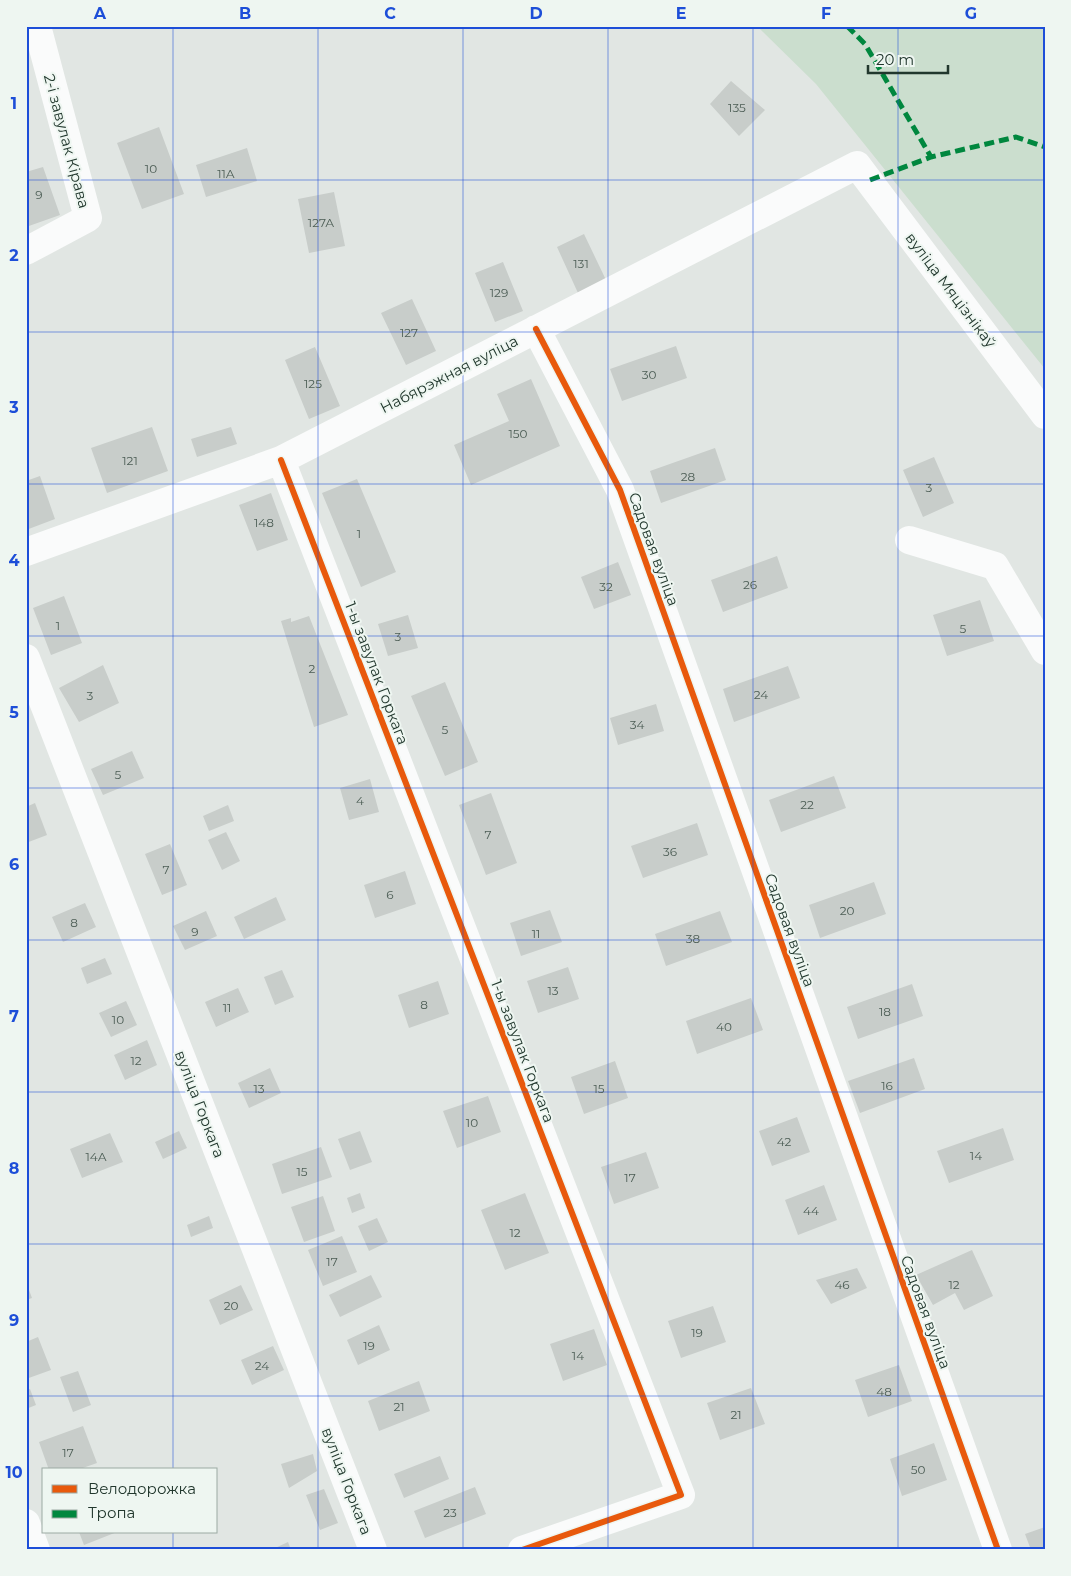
<svg xmlns="http://www.w3.org/2000/svg" width="1071" height="1576" font-family="Montserrat,sans-serif">
<style>
.green{fill:#cbdece}
.building{fill:#c8cdca}
.lines{fill:none;stroke-linecap:round;stroke-linejoin:round}
.minor{stroke:#fafbfb;stroke-width:28}
.quiet{stroke:#00873e;stroke-width:5;stroke-dasharray:10 5;stroke-linecap:butt}
.cycleway-casing{stroke:#eef6f1;stroke-width:9}
.cycleway{stroke:#e8590c;stroke-width:6}
.grid{fill:none;stroke:#1d4ed8;stroke-width:1;stroke-opacity:0.55}
.labels{text-anchor:middle;dominant-baseline:central;stroke-width:4;stroke-linejoin:round;paint-order:stroke}
.number-label{font-size:12px;fill:#4c5d55}
.street-label{font-size:15px;fill:#21372d;stroke:#eef6f1}
.neatline{fill:none;stroke:#1d4ed8;stroke-width:2}
.grid-label{font-size:16px;text-anchor:middle;font-weight:bold;fill:#1d4ed8}
</style>
<rect width="100%" height="100%" fill="#e1e6e3"/>
<!-- green -->
<path class="green" d="M757,26H1045V369L816,84Z"/>
<!-- building -->
<path class="building" d="M731,81L765,110L739,136L710,104Z
M159,127L184,194L142,209L117,143Z
M247,148L257,181L206,197L196,165Z
M43,167L60,215L26,227V172Z
M334,192L345,246L309,253L298,199Z
M584,234L606,280L578,293L557,247Z
M503,262L523,311L495,322L475,273Z
M412,299L436,351L406,365L381,313Z
M676,346L687,378L622,401L610,369Z
M315,347L340,406L309,419L285,360Z
M531,379L560,446L471,485L454,445L509,421L497,394Z
M152,427L168,471L107,493L91,448Z
M231,427L237,444L197,457L191,439Z
M715,448L726,480L661,503L650,471Z
M934,457L954,503L923,517L903,470Z
M40,476L55,519L26,530V481Z
M357,479L396,572L361,587L322,493Z
M271,493L288,540L257,551L239,505Z
M777,556L788,588L723,612L711,580Z
M618,562L631,595L594,609L581,577Z
M64,596L82,643L51,655L33,608Z
M980,600L994,641L947,656L933,615Z
M408,615L418,648L388,656L378,624Z
M309,616L348,715L314,727L281,621L291,618V622Z
M103,665L119,703L79,722L59,688Z
M788,666L800,698L734,722L723,689Z
M445,682L478,762L445,776L411,696Z
M656,704L664,731L618,745L610,718Z
M132,751L144,778L103,795L91,769Z
M834,776L846,808L781,832L769,800Z
M370,779L379,812L349,820L340,788Z
M491,793L517,863L486,875L459,805Z
M35,803L47,835L26,843V807Z
M228,805L234,821L209,831L203,816Z
M697,823L708,855L643,878L631,846Z
M226,832L240,861L222,870L208,840Z
M170,844L187,885L162,895L145,854Z
M405,871L416,904L375,918L364,885Z
M874,882L886,914L820,938L809,905Z
M276,897L286,920L244,939L234,917Z
M85,903L96,927L63,942L52,917Z
M550,910L562,942L521,956L510,923Z
M206,911L217,936L185,950L173,926Z
M720,911L732,942L666,966L655,934Z
M105,958L112,974L87,984L81,968Z
M568,967L579,999L538,1013L527,981Z
M282,970L294,997L275,1005L264,977Z
M438,981L449,1014L409,1028L398,995Z
M912,984L923,1016L858,1039L847,1007Z
M238,988L249,1012L216,1027L205,1002Z
M751,998L763,1030L697,1054L686,1021Z
M126,1001L137,1025L111,1037L99,1013Z
M147,1040L157,1065L125,1080L114,1055Z
M914,1058L925,1089L860,1113L848,1081Z
M615,1061L628,1098L584,1114L571,1077Z
M270,1068L281,1093L249,1108L238,1083Z
M488,1096L501,1132L457,1148L443,1111Z
M797,1117L810,1152L772,1166L759,1131Z
M1003,1128L1014,1160L949,1183L937,1151Z
M179,1131L187,1148L163,1159L155,1142Z
M360,1131L372,1162L350,1170L338,1139Z
M110,1133L123,1162L82,1178L70,1149Z
M321,1147L332,1177L282,1194L272,1164Z
M646,1152L659,1188L614,1204L601,1167Z
M824,1185L837,1220L798,1235L785,1200Z
M360,1193L365,1208L352,1213L347,1198Z
M525,1193L549,1253L505,1270L481,1210Z
M323,1196L335,1231L304,1242L291,1207Z
M209,1216L213,1228L191,1237L187,1225Z
M377,1218L388,1242L369,1251L358,1226Z
M342,1236L357,1272L323,1286L308,1250Z
M972,1250L993,1296L964,1310L955,1293L933,1305L916,1275Z
M857,1268L867,1288L831,1304L816,1280Z
M371,1275L382,1297L340,1317L329,1295Z
M26,1282L32,1298L26,1300Z
M241,1285L253,1310L220,1325L209,1300Z
M713,1306L726,1342L681,1358L668,1321Z
M379,1325L390,1350L358,1365L347,1340Z
M594,1329L607,1365L563,1381L550,1344Z
M38,1337L51,1370L26,1379V1342Z
M273,1346L284,1370L252,1385L241,1360Z
M899,1365L912,1401L868,1417L855,1380Z
M78,1371L91,1405L73,1412L60,1377Z
M419,1381L430,1411L379,1431L368,1401Z
M751,1388L765,1424L720,1440L707,1403Z
M30,1389L36,1405L26,1409V1390Z
M83,1426L97,1463L77,1470H49L39,1442Z
M934,1443L947,1480L902,1496L890,1459Z
M313,1454L317,1471L289,1488L281,1464Z
M440,1456L449,1479L404,1498L394,1474Z
M475,1487L486,1514L425,1538L414,1511Z
M324,1489L338,1523L320,1530L306,1495Z
M1045,1527V1550H1031L1025,1534Z
M79,1532H117L84,1545Z
M288,1542L291,1550H271Z"/>
<g class="lines">
<!-- minor -->
<path class="minor" d="M26,251L88,218L37,26
M536,329L620,490L998,1550
M281,460L681,1495L522,1550
M909,540L995,566L1045,651
M26,552L281,460L857,165L1045,415
M26,658L373,1550
M26,1523L36,1550"/>
<!-- quiet -->
<path class="quiet" d="M847,26L865,44L931,157
M870,180L931,157L1016,137L1045,147"/>
<!-- cycleway casing -->
<g class="cycleway-casing">
<path id="cycleway" d="M536,329L620,490L998,1550
M281,460L681,1495L522,1550"/>
</g>
<!-- cycleway -->
<use href="#cycleway" class="cycleway"/>
</g>
<!-- grid -->
<path class="grid" d="M173,26V1470M318,26V1550M463,26V1550M608,26V1550M753,26V1550M898,26V1550M26,180H1045M26,332H1045M26,484H1045M26,636H1045M26,788H1045M26,940H1045M26,1092H1045M26,1244H1045M26,1396H1045M173,1532V1550"/>
<g class="labels">
<!-- number labels -->
<g class="number-label">
<text x="737" y="107">135</text>
<text x="151" y="168">10</text>
<text x="226" y="173">11А</text>
<text x="39" y="194">9</text>
<text x="321" y="222">127А</text>
<text x="581" y="263">131</text>
<text x="499" y="292">129</text>
<text x="409" y="332">127</text>
<text x="649" y="374">30</text>
<text x="313" y="383">125</text>
<text x="518" y="433">150</text>
<text x="130" y="460">121</text>
<text x="688" y="476">28</text>
<text x="929" y="487">3</text>
<text x="264" y="522">148</text>
<text x="359" y="533">1</text>
<text x="750" y="584">26</text>
<text x="606" y="586">32</text>
<text x="58" y="625">1</text>
<text x="963" y="628">5</text>
<text x="398" y="636">3</text>
<text x="312" y="668">2</text>
<text x="761" y="694">24</text>
<text x="90" y="695">3</text>
<text x="637" y="724">34</text>
<text x="445" y="729">5</text>
<text x="118" y="774">5</text>
<text x="360" y="800">4</text>
<text x="807" y="804">22</text>
<text x="488" y="834">7</text>
<text x="670" y="851">36</text>
<text x="166" y="869">7</text>
<text x="390" y="894">6</text>
<text x="847" y="910">20</text>
<text x="74" y="922">8</text>
<text x="195" y="931">9</text>
<text x="536" y="933">11</text>
<text x="693" y="938">38</text>
<text x="553" y="990">13</text>
<text x="424" y="1004">8</text>
<text x="227" y="1007">11</text>
<text x="885" y="1011">18</text>
<text x="118" y="1019">10</text>
<text x="724" y="1026">40</text>
<text x="136" y="1060">12</text>
<text x="887" y="1085">16</text>
<text x="259" y="1088">13</text>
<text x="599" y="1088">15</text>
<text x="472" y="1122">10</text>
<text x="784" y="1141">42</text>
<text x="976" y="1155">14</text>
<text x="96" y="1156">14А</text>
<text x="302" y="1171">15</text>
<text x="630" y="1177">17</text>
<text x="811" y="1210">44</text>
<text x="515" y="1232">12</text>
<text x="332" y="1261">17</text>
<text x="842" y="1284">46</text>
<text x="954" y="1284">12</text>
<text x="231" y="1305">20</text>
<text x="697" y="1332">19</text>
<text x="369" y="1345">19</text>
<text x="578" y="1355">14</text>
<text x="262" y="1365">24</text>
<text x="884" y="1391">48</text>
<text x="399" y="1406">21</text>
<text x="736" y="1414">21</text>
<text x="68" y="1452">17</text>
<text x="918" y="1469">50</text>
<text x="450" y="1512">23</text>
</g>
<!-- street labels -->
<g class="street-label">
<text transform="translate(67 141) rotate(75)">2-і завулак Кірава</text>
<text transform="translate(951 290) rotate(53)">вуліца Мяцізнікаў</text>
<text transform="translate(449 374) rotate(-27)">Набярэжная вуліца</text>
<text transform="translate(654 549) rotate(70)">Садовая вуліца</text>
<text transform="translate(377 673) rotate(69)">1-ы завулак Горкага</text>
<text transform="translate(790 930) rotate(70)">Садовая вуліца</text>
<text transform="translate(523 1051) rotate(69)">1-ы завулак Горкага</text>
<text transform="translate(200 1104) rotate(69)">вуліца Горкага</text>
<text transform="translate(926 1312) rotate(70)">Садовая вуліца</text>
<text transform="translate(347 1481) rotate(69)">вуліца Горкага</text>
</g>
</g>
<!-- border -->
<rect width="1071" height="1576" fill="none" stroke="#eef6f1" stroke-width="55"/>
<!-- legend -->
<rect x="42" y="1468" width="175" height="65" fill="#eef6f1" stroke="#9caaa3"/>
<rect x="52" y="1485" width="25" height="8" fill="#e8590c" stroke="#9caaa3"/>
<text x="88" y="1494" font-size="15" fill="#21372d">Велодорожка</text>
<rect x="52" y="1510" width="25" height="8" fill="#00873e" stroke="#9caaa3"/>
<text x="88" y="1518" font-size="15" fill="#21372d">Тропа</text>
<!-- scale -->
<path d="M868 65v8h80v-8" fill="none" stroke="#21372d" stroke-width="2.5"/>
<text x="876" y="65" font-size="15" fill="#21372d" stroke="#eef6f1" stroke-width="4" paint-order="stroke">20 m</text>
<rect x="28" y="28" width="1016" height="1520" class="neatline"/>
<g class="grid-label">
<text x="100" y="19">A</text>
<text x="245" y="19">B</text>
<text x="390" y="19">C</text>
<text x="536" y="19">D</text>
<text x="681" y="19">E</text>
<text x="826" y="19">F</text>
<text x="971" y="19">G</text>
<text x="14" y="109">1</text>
<text x="14" y="261">2</text>
<text x="14" y="413">3</text>
<text x="14" y="566">4</text>
<text x="14" y="718">5</text>
<text x="14" y="870">6</text>
<text x="14" y="1022">7</text>
<text x="14" y="1174">8</text>
<text x="14" y="1326">9</text>
<text x="14" y="1478">10</text>
</g>
</svg>
